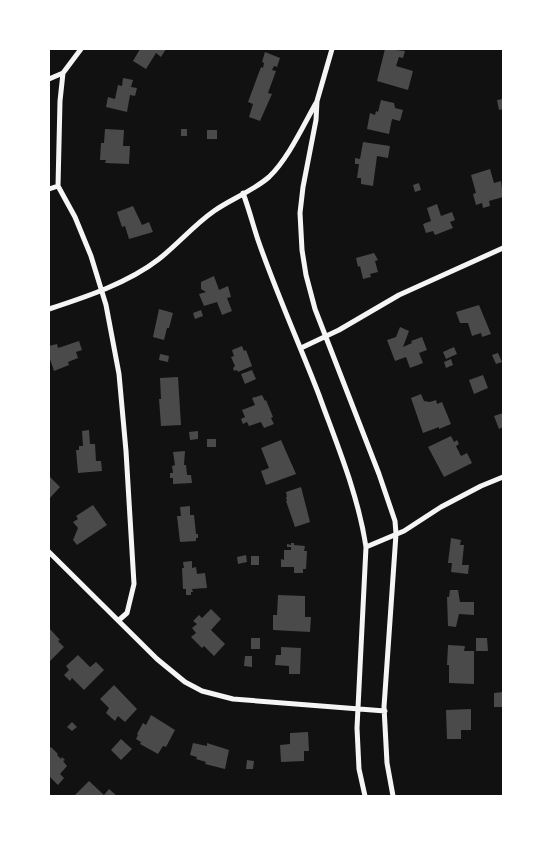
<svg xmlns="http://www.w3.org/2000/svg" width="552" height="845" font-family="'Titillium Web',sans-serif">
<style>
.building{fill:#4a4a4a}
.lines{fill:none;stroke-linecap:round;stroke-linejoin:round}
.minor{stroke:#f5f5f5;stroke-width:5}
</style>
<rect width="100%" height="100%" fill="#111"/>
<!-- building -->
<path class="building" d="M140,49H166L161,57L156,53L146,69L133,61Z
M385,49L405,51L403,58L399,57L396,66L413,71L408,90L377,81Z
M265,52L280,58L277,67L274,66L272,70L276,71L268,93L272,94L260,121L249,117L253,104L248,102L261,67L263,68L264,63L262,62Z
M123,78L133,80L131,87L137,88L135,96L130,95L127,112L106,107L108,97L115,99L118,85L122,86Z
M503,99V109L499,110L497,100Z
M381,100L394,103L395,108L403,110L400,121L392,119L389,134L367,129L370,113L375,115L376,111L378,112Z
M105,129L124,130L123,146H130L129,164L105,163L106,160H100L101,143H104Z
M181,129H187V136H181Z
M207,130H217V139H207Z
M363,142L390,146L388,158L377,156L373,186L361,184V178H357L359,164H355V158L360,159Z
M490,169L494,183L501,181L503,197L489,201L490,206L483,208L482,203L476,205L473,194L476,193L471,175Z
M419,183L421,190L415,192L413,185Z
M437,204L441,216L452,212L455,220L450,222L453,228L435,235L433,231L426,233L423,224L431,221L427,208Z
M133,206L142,225L149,222L153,232L129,239L125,226L122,227L117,212Z
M374,253L378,260L375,261L378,272L370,274L371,277L363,279L360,266L358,267L356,258Z
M214,276L219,290L228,286L231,297L227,298L232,311L222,315L217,302L204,306L199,294L206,292L201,289V282Z
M479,305L491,334L482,337L481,333L472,336L468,323H460L456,312Z
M159,309L173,313L169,328H167L164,340L153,337Z
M201,310L203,316L195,319L193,313Z
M400,327L409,331L403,347L412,343L411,341L422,337L427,350L419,353L423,363L410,368L406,357L395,361L387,340L396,337Z
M79,341L82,350L76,352L78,358L68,362L69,365L54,371L49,356V346L57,344L58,348Z
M242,346L244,351L246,350L252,366L238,372L237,370L234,371L233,368L235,366L231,357L234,356L232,350Z
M454,347L457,354L446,359L443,352Z
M498,353L502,362L496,364L492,355Z
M160,354L169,356L168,362L159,360Z
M451,359L453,365L446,368L444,362Z
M252,370L256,379L245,384L241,374Z
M483,375L488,388L474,394L469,380Z
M178,377L181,425L161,426L159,399H161L160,378Z
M421,394L424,401L430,402L436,400L437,404L442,402L451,424L439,429V427L423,433L411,398Z
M262,395L265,401L266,400L273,417L271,418L274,424L264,428L261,422L249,426L247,422L243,424L241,419L245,417L242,410L255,405L252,398Z
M503,413V427L499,429L494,416Z
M89,430L90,444H95L96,461H101L102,471L78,473L76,450H79V446H83L82,431Z
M198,431V439L190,440L189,432Z
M451,436L454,442L457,440L459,444L456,446L461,456L467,453L472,463L444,477L428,447Z
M207,439H216V447H207Z
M281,440L296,474L266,485L261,471L269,468L261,448Z
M185,451L184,465H186L187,475H191L192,483L173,484V478H170V473H173L172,466L175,465L173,452Z
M49,476L60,487L49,499Z
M301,487L310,522L295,527L286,501H287L286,497H287L286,492Z
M93,505L107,525L77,545L73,540L78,528L73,522L78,519L76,516Z
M190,506V515H194L196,534H198V538H196V541L180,542L177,516H181L180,507Z
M451,538L461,540L460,545H464L462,565H469L468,574L451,572L452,563H448Z
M291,543H294V545L305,546L304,551H307L306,569H303V573H294V567H281V559L284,560V550H291V547H287V544L291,545Z
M246,555L247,562L238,564L237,557Z
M251,556H259V565H251Z
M192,561V568L196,567L197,574L205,573L207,588L192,589L193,592H191V595H186V589H183L182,568H184L183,562Z
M450,590H458L460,602H474V615L459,614L456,627L448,626L447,597H449Z
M278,595L305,596V617H311L310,632L273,630V615H277Z
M211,609L221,619L211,630L225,644L214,656L204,646L202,648L191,637L196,633L192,628L197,624L193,621L199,615L202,618Z
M49,628L60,640L58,641L64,647L49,662Z
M251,638H260V649H251Z
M476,638H487L488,651H476Z
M448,645L465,646L464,651H474V684L449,683V665H447Z
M281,647L301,648L300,674H289V666L275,665L276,655H281Z
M78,655L90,667L96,662L104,670L84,690L72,678L70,681L64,675L69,670L66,666Z
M245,656H252V667L244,666Z
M114,685L137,709L125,722L118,716L115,721L106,713L109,708L100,699Z
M503,692V707H494V693Z
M471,709V730H461V739H447L446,710Z
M151,715L175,730L166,747L163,746L158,754L140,744L141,742L136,739L138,735L137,734L143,723L146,725Z
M72,722L77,727L72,731L67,727Z
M308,732L309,751H304V761L281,762L280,745L290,744V733Z
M121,739L132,749L121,760L111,750Z
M193,743L207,746V743L229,750L225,769L205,764L206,762L196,759L197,757L190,755Z
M51,747L58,754L57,755L61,759L62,757L65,760L63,761L67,766L60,774L64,778L58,785L49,776V749Z
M247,760L254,761L253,769H246Z
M89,781L104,795L109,789L117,796H74Z"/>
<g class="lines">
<!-- minor -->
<path class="minor" d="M81,49L63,73L60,101L58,186L75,217L91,256L106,305L119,374L126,451L134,584L127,613L119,620
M332,49L317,101L316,120L303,187L300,213L302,250L306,275L315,309L379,474L395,521L396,534L384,707L387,763L393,796
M49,79L63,73
M49,189L58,186
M243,193C249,209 253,225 258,240C276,292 299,343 319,395C337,445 358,494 366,547L357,728L359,769L365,796
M49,309C86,297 128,283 159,259C178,244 194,225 214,211C231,199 253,191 269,177C288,159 303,126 316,103
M301,348L339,330L399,295L503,248
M366,547L404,531L441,507L481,486L503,477
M49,552L157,659L185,682L202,691L233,699L385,711"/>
</g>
<!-- border -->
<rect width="552" height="845" fill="none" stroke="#ffffff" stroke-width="100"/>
</svg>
